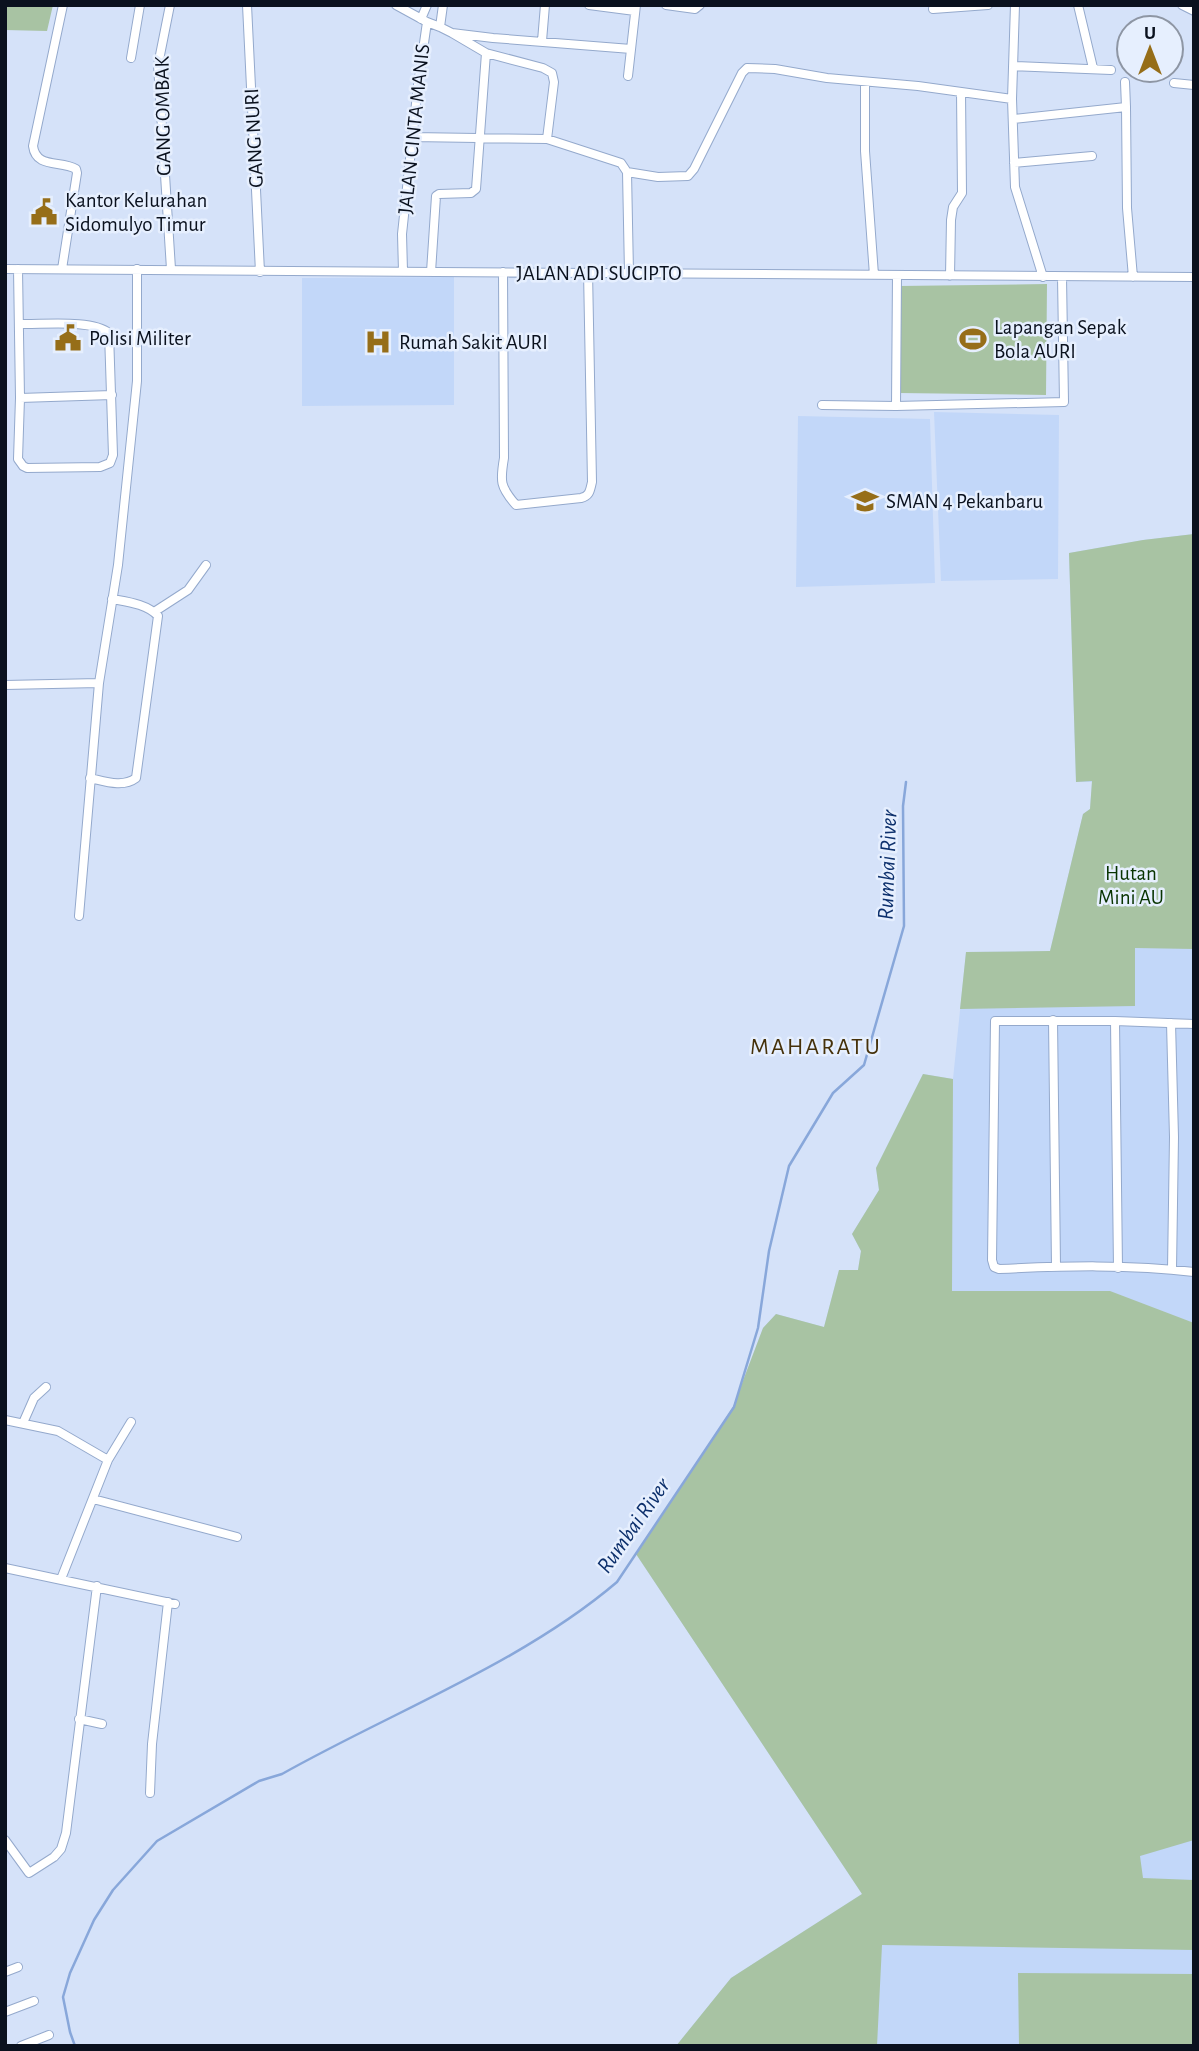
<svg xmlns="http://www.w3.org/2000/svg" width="1199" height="2051" font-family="'Alegreya Sans',sans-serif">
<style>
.built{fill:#c2d7f9}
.green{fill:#a8c3a3}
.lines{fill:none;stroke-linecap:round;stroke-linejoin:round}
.stream{stroke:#88a7da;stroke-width:2.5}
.street-casing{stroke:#94a9cc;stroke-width:10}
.street{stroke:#fff;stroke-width:8}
.labels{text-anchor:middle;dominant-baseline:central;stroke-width:5;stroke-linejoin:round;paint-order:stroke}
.street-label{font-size:21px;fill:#0a111e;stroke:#e6effe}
.poi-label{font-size:21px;fill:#0a111e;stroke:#e6effe;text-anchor:start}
.park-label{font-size:21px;fill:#083401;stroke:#e6effe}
.water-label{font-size:23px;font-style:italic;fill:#0d306c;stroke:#e6effe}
.quarter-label{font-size:24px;letter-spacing:2px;fill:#45310a;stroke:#e6effe}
</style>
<rect width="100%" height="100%" fill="#d5e2f9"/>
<!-- built -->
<path class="built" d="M454,277V405L302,406V278Z
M934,412L1059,415L1058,579L941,581Z
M798,416L930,419L935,583L796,587Z
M1194,534V2046H676L731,1978L862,1894L636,1554L733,1407L763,1328L776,1314L824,1327L839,1270H858L861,1251L852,1234L879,1190L876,1168L923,1074L953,1079L966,952L1050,951L1083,814L1090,809L1092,782H1076L1069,553L1143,540Z"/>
<!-- green -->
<path class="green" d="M5,5H53L47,31L5,30Z
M1047,284L1046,395L899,393V286Z
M1194,534V949L1135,948V1006L960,1009L966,952L1050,951L1083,814L1090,809L1092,781L1076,782L1069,553L1143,540Z
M923,1074L953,1079L952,1291H1110L1194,1323V1840L1140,1856L1143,1878L1194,1880V1950L882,1945L877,2046H676L731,1978L862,1894L636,1554L733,1407L763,1328L776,1314L824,1327L839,1270H858L861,1251L852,1234L879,1190L876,1168Z
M1018,1973L1194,1974V2046H1019Z"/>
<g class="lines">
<!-- stream -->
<path class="stream" d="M75,2046L70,2032L63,1997L70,1973L80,1951L94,1920L113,1890L157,1841L259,1781L282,1774C392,1712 522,1663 617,1582L734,1407L758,1328L769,1251L789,1166L833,1093L864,1065L904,926L903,806L906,782"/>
<!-- street casing -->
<g class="street-casing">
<path id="street" d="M170,5L158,65L171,269
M247,5L260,272
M396,5L427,22L418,85L402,234L403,271
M589,5L635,11
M666,5L695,9L700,5
M1015,5L1012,99L1015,187L1043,277
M1078,5L1093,68
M1182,5L1194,11
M933,9L988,5
M421,19L427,5
M427,22L440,27L443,5
M440,27L452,33L493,38L631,49
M542,41L545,5
M486,53L543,68L552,73L554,82L547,139L621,163L627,172
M131,58L140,5
M1013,66L1111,70
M628,76L636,5
M865,82V151L874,275
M1125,82L1126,107
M1174,83L1194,85
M1013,119L1126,107L1127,208L1133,277
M412,137L547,139
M1014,163L1092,156
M5,269L1194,277
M18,269L20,398L18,459L23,466L27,468L100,467L110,463L113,455L109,333C92,319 41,325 19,324
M62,269L77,173L76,169C61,160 36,169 33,146L63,5
M431,272L436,196L439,194L471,193L476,189L486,53L452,33
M503,272L504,458C500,481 500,487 516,505L581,498C590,496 590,490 592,482L588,271
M629,273L627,172L658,177L688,176L694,169L742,73L747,68L775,69L827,78L918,86L1012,99
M950,276L951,220L953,207L962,193L961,92
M20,398L112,395
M822,405L896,406L1064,402L1062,277
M896,406L897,275
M154,612L188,590L206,565
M5,685L99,683
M90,778C104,781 123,788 136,778L158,616C147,604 128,602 112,599
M79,916L99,683L118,565L137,381V269
M1053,1020L1056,1266
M1115,1021L1118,1268
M1171,1023L1174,1137L1172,1269
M1194,1024L1115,1021H995L992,1260L994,1267L999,1269C1063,1266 1130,1264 1194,1272
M5,1420L58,1431L108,1460
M23,1423L34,1398L46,1387
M93,1499L237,1537
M5,1568L175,1604
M61,1579L108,1460L131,1422
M79,1719L102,1724
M150,1793L152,1744L168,1602
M5,1840L29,1873L54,1857L61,1849L66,1833L97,1586
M5,1972L18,1967
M5,2012L34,2001
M21,2046L49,2035"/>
</g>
<!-- street -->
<use href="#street" class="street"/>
</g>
<!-- icons -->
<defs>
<g id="civic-bare" transform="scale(2.1)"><path d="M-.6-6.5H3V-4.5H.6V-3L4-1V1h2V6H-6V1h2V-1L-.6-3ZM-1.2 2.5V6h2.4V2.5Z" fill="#966e19" stroke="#e6effe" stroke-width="2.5" paint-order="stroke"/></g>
<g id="stadium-bare" transform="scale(2.1)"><path d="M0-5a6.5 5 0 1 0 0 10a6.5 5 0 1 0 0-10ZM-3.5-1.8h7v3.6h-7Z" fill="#966e19" stroke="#e6effe" stroke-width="2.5" paint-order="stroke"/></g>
<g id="hospital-bare" transform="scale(2.1)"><path d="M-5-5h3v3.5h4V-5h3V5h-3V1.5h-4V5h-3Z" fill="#966e19" stroke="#e6effe" stroke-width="2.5" paint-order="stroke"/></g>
<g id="school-bare" transform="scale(2.1)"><path d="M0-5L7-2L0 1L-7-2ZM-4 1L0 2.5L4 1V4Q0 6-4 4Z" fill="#966e19" stroke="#e6effe" stroke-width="2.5" paint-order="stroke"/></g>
</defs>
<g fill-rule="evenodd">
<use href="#civic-bare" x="44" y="212"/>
<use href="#civic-bare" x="68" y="338"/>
<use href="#stadium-bare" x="973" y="339"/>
<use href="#hospital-bare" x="378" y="342"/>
<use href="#school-bare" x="865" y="501"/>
</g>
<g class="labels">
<!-- street labels -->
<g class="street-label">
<text transform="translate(163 116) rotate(-91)">GANG OMBAK</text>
<text transform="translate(414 129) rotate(-84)">JALAN CINTA MANIS</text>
<text transform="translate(254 138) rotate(-93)">GANG NURI</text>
<text x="599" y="273">JALAN ADI SUCIPTO</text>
</g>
<!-- poi labels -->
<g class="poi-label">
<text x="65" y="200">Kantor Kelurahan<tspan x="65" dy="24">Sidomulyo Timur</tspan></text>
<text x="994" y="327">Lapangan Sepak<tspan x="994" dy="24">Bola AURI</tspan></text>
<text x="89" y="338">Polisi Militer</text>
<text x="399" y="342">Rumah Sakit AURI</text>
<text x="886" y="501">SMAN 4 Pekanbaru</text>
</g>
<!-- park labels -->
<g class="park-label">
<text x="1131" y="873">Hutan<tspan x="1131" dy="24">Mini AU</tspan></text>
</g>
<!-- water labels -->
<g class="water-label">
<text transform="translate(888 865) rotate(-88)">Rumbai River</text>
<text transform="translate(634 1526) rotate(-55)">Rumbai River</text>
</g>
<!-- quarter labels -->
<g class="quarter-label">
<text x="816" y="1047">MAHARATU</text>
</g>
</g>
<!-- border -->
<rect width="1199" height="2051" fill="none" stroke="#0a111e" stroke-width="14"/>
<!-- north arrow -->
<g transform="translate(1150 49)"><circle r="33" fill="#e6effe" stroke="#8e96a4" stroke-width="2"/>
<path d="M0-5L12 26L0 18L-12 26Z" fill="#966e19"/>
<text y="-10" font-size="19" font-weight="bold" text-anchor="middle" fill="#0a111e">U</text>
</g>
</svg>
